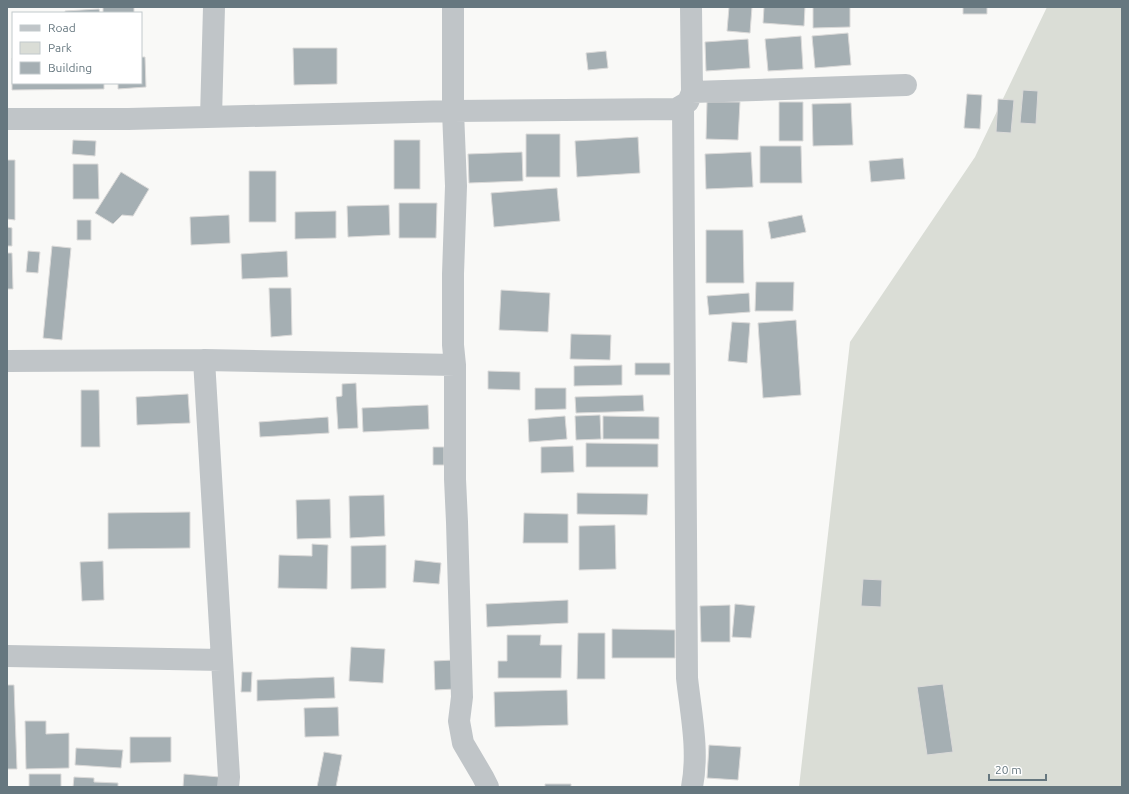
<svg xmlns="http://www.w3.org/2000/svg" width="1129" height="794" font-family="Ubuntu,sans-serif">
<style>
.green{fill:#daddd6}
.building{fill:#a5afb3;stroke:#dbdad9}
.lines{fill:none;stroke-linecap:round;stroke-linejoin:round}
.minor{stroke:#c0c5c8;stroke-width:22}
</style>
<rect width="100%" height="100%" fill="#f9f9f7"/>
<!-- green -->
<path class="green" d="M1047,7H1122V787H799L850,342L975,157Z"/>
<!-- building -->
<path class="building" d="M103,7H134V13H103Z
M729,7H752L750,33L727,31Z
M764,7H805L804,26L763,23Z
M813,7H850V27L813,28Z
M963,7H987V14H963Z
M99,9L100,13H65V11Z
M848,33L851,65L815,68L812,36Z
M801,36L803,69L768,71L765,39Z
M748,39L750,68L706,71L705,42Z
M293,48H337V84L294,85Z
M606,51L608,68L588,70L586,53Z
M141,57H145L146,87L118,89V83H141Z
M12,58H13V83H104V89L12,90Z
M1023,90L1038,91L1036,124L1020,123Z
M967,94L982,95L980,129L964,128Z
M998,99L1014,100L1011,133L996,132Z
M707,102H740L738,140L706,139Z
M779,102H803V141H779Z
M851,103L853,145L813,146L812,104Z
M526,134H560V177H526Z
M638,137L640,173L577,177L575,141Z
M73,140L96,141L95,156L72,154Z
M394,140H420V189H394Z
M760,146H801L802,183H760Z
M522,152L523,181L469,183L468,154Z
M751,152L753,187L706,189L705,154Z
M903,158L905,179L871,182L869,161Z
M7,160H15V220L7,219Z
M73,164H98L99,199H73Z
M249,171H276V222H249Z
M121,172L149,189L133,216L122,215L113,224L95,213Z
M557,188L560,221L494,227L491,193Z
M399,203H437L436,238H399Z
M389,205L390,235L348,237L347,206Z
M336,211V238L295,239V212Z
M229,215L230,243L191,245L190,217Z
M802,215L806,232L771,239L768,222Z
M77,220H91V240H77Z
M7,227L12,228V246H7Z
M706,230H743L744,283H706Z
M52,246L71,248L62,340L43,338Z
M28,251L40,252L38,273L26,272Z
M287,251L288,277L242,279L241,254Z
M7,253H12L13,289H7Z
M756,282H794L793,311H755Z
M269,288H291L292,335L271,337Z
M501,290L550,293L548,332L499,330Z
M749,293L750,312L709,315L707,296Z
M796,320L801,395L763,398L758,323Z
M732,322L750,323L747,363L728,361Z
M571,334L611,335L610,360L570,359Z
M635,363H670V375H635Z
M622,365V385L574,386V366Z
M488,371L520,372V390L488,389Z
M356,383L358,428L338,429L336,397L342,396V384Z
M535,388H566V409L535,410Z
M81,390H99L100,447H81Z
M188,394L190,423L137,425L136,397Z
M643,395L644,411L576,413L575,397Z
M428,405L429,429L363,432L362,408Z
M600,415L601,439L576,440L575,416Z
M565,416L567,439L529,442L528,419Z
M603,416L659,417V439H603Z
M328,417L329,433L260,437L259,422Z
M586,443L658,444V467H586Z
M573,446L574,472L541,473V447Z
M433,447H444V465H433Z
M577,493L648,494L647,515L577,514Z
M384,495L385,536L350,538L349,496Z
M330,499L331,538L297,539L296,500Z
M190,512V548L108,549V513Z
M524,513L568,514V543H523Z
M615,525L616,569L579,570V526Z
M312,544L328,545L327,589L278,588L279,555L312,556Z
M386,545V588L351,589V546Z
M415,560L441,563L439,584L413,582Z
M103,561L104,600L82,601L80,562Z
M863,579L882,580L881,607L861,606Z
M568,600V623L487,627L486,604Z
M735,604L755,606L751,638L732,637Z
M730,605V642H701L700,606Z
M612,629L675,630V658H612Z
M578,633H605V679H577Z
M507,635H541L540,645H562L561,678H498V661H507Z
M351,647L385,649L383,683L349,681Z
M454,660L455,689L435,690L434,661Z
M242,672H252L251,692H241Z
M334,677L335,698L257,701V680Z
M943,684L953,752L927,755L917,687Z
M7,685H14L17,769H7Z
M567,690L568,725L495,727L494,692Z
M338,707L339,736L305,737L304,708Z
M25,721H46V734L69,733V768L26,769Z
M130,737H171V762L130,763Z
M709,745L741,747L738,780L707,778Z
M76,748L123,750L121,768L75,765Z
M324,752L342,755L336,787H317Z
M29,774H61V787H29Z
M184,774L220,777V787H183Z
M74,777L94,778V782L118,783V787H73Z
M545,784H571V787H545Z"/>
<g class="lines">
<!-- minor -->
<path class="minor" d="M453,7V111L456,186L453,274V345L455,365V479L457,522L462,697L459,721L463,743L483,777L488,787
M692,92L906,85
M683,106L687,678C691,714 699,751 692,787
M211,117L214,7
M7,119H128L453,111L676,109L688,102L692,92L691,7
M204,360L229,777L228,787
M7,361L204,360L455,365
M7,656L222,660"/>
</g>
<!-- border -->
<rect width="1129" height="794" fill="none" stroke="#66777f" stroke-width="16"/>
<!-- legend -->
<rect x="12" y="12" width="130" height="72" fill="#ffffff" stroke="#c2c9cc"/>
<rect x="20" y="25" width="20" height="6" fill="#c0c5c8" stroke="#c2c9cc"/>
<text x="48" y="32" font-size="12" fill="#66777f">Road</text>
<rect x="20" y="42" width="20" height="12" fill="#daddd6" stroke="#c2c9cc"/>
<text x="48" y="52" font-size="12" fill="#66777f">Park</text>
<rect x="20" y="62" width="20" height="12" fill="#a5afb3" stroke="#c2c9cc"/>
<text x="48" y="72" font-size="12" fill="#66777f">Building</text>
<!-- scale -->
<path d="M989 774v6h57v-6" fill="none" stroke="#66777f" stroke-width="2"/>
<text x="995" y="774" font-size="12" fill="#66777f" stroke="#ffffff" stroke-width="3" paint-order="stroke">20 m</text>
</svg>
